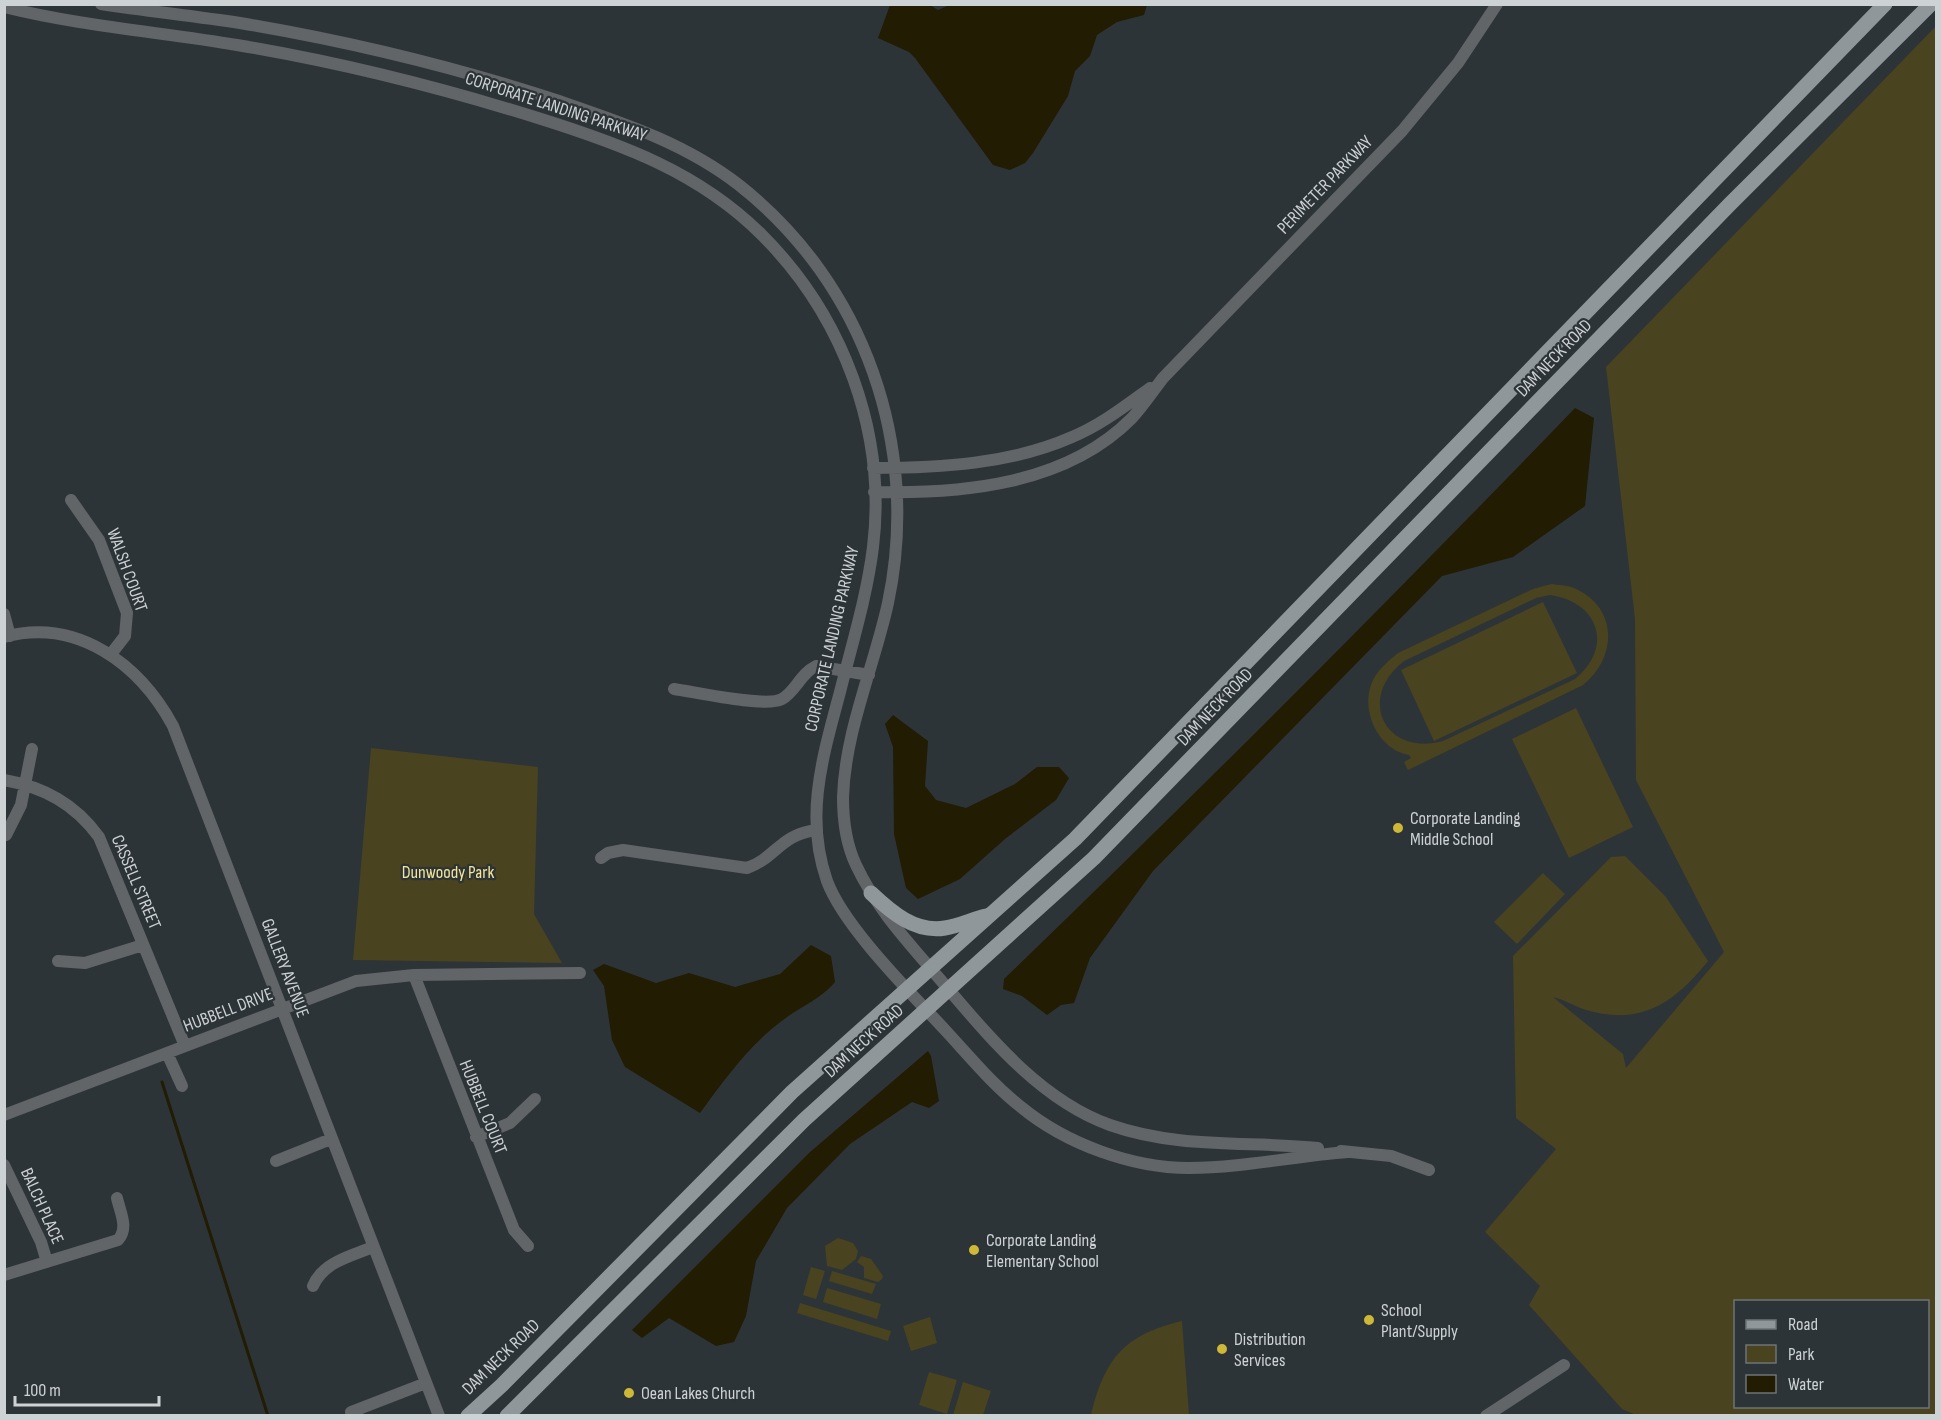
<svg xmlns="http://www.w3.org/2000/svg" width="1941" height="1420" font-family="'Sofia Sans Condensed',sans-serif">
<style>
.green{fill:#49431f;fill-rule:evenodd}
.water{fill:#211c02}
.lines{fill:none;stroke-linecap:round;stroke-linejoin:round}
.stream{stroke:#211c02;stroke-width:3}
.minor{stroke:#626568;stroke-width:12}
.major{stroke:#8f979b;stroke-width:15}
.poi-dot{fill:#ceb837;stroke:#2d3438;stroke-width:2}
.labels{text-anchor:middle;dominant-baseline:central;stroke-width:4.5;stroke-linejoin:round;paint-order:stroke}
.street-label{font-size:18px;fill:#cdd2d5;stroke:#2d3438}
.poi-label{font-size:18px;fill:#cdd2d5;stroke:#2d3438;text-anchor:start}
.park-label{font-size:18px;fill:#f4e595;stroke:#2d3438}
</style>
<rect width="100%" height="100%" fill="#2d3438"/>
<!-- green -->
<path class="green" d="M1936,26V1415H1636L1622,1409L1529,1305L1540,1286L1485,1232L1556,1149L1516,1118L1513,956L1611,857L1625,856L1666,897L1708,961C1674,1004 1639,1027 1583,1009C1573,1005 1562,999 1553,997L1623,1054L1626,1068L1724,952L1636,780L1635,619L1606,367ZM1736,1302H1928V1406H1736Z
M1551,584C1558,585 1567,585 1574,588C1618,607 1618,657 1583,685L1408,770L1404,762L1411,758L1409,755C1379,750 1361,712 1371,685C1376,671 1387,662 1398,653L1533,589ZM1550,595C1599,602 1614,647 1575,679L1443,741C1385,757 1356,698 1404,661L1536,598Z
M1543,602L1577,673L1434,741L1401,670Z
M1576,708L1633,827L1569,858L1512,739Z
M371,748L538,767L534,914L562,963L353,960Z
M1543,873L1565,894L1517,944L1494,922Z
M838,1238L853,1243L858,1251L856,1259L842,1270L827,1266L825,1246Z
M861,1256L871,1259L883,1276L882,1279L878,1282L864,1278V1267L857,1262Z
M811,1267L825,1271L816,1299L803,1295Z
M832,1271L876,1284L872,1294L829,1281Z
M827,1288L881,1304L877,1319L823,1302Z
M800,1303L891,1331L888,1341L797,1313Z
M930,1317L937,1343L911,1351L903,1326Z
M1182,1321L1189,1415H1091C1105,1358 1124,1335 1182,1321Z
M929,1372L957,1380L947,1414L919,1405Z
M963,1382L991,1391L983,1415H953Z"/>
<!-- water -->
<path class="water" d="M952,4H1147V5L1144,15L1117,22L1097,35L1090,56L1075,71L1068,96L1033,153L1025,163L1010,170L993,165L915,58L909,52L878,38L890,5H930L938,10Z
M1575,408L1594,418L1585,506L1513,557L1442,576L1153,871L1090,958L1074,1003L1061,1005L1047,1015L1022,996L1003,989L1004,979C1198,792 1388,602 1575,408Z
M893,715L928,741L925,786L936,800L966,808L1015,784L1037,767H1059L1069,778L1056,800L1005,839L960,879L918,899L906,888L894,834L893,747L885,724Z
M811,945L831,956L835,982C820,1000 801,1006 783,1020C749,1045 725,1079 700,1113L625,1067L612,1040L604,986L593,970L604,964L656,983L689,973L735,987L780,974Z
M928,1051L931,1056L939,1101L929,1108L912,1102L850,1144L787,1208L756,1261L746,1316L734,1342L716,1346L669,1318L642,1338L632,1330L809,1153Z"/>
<g class="lines">
<!-- stream -->
<path class="stream" d="M162,1082L268,1416"/>
<!-- minor -->
<path class="minor" d="M101,4C147,11 194,16 240,23C348,41 455,67 559,101C623,123 685,143 739,185C865,284 921,447 888,603C874,667 845,731 843,797C843,820 846,844 856,865C876,908 908,942 938,977C987,1034 1038,1099 1110,1125C1178,1149 1248,1141 1318,1148
M4,7C81,26 159,32 237,45C339,62 439,87 538,118C621,144 699,172 762,235C843,316 887,432 873,547C867,596 852,644 840,692C823,756 804,816 827,881C844,927 911,993 946,1031C970,1057 993,1085 1021,1107C1066,1144 1132,1168 1189,1168C1242,1168 1295,1156 1348,1152
M873,468C940,468 1011,464 1072,437C1101,425 1125,406 1150,388
M874,492C962,494 1066,485 1132,418C1143,406 1153,391 1163,378L1402,131L1458,63L1497,4
M71,500L99,540L127,613L125,636L111,654
M4,614L10,636
M4,637C78,617 140,665 173,726L439,1416
M674,689C695,692 766,708 782,699C796,691 800,674 816,666L869,675
M4,780C44,787 75,804 99,837L185,1046
M6,835L21,805L32,749
M601,858L608,853L623,850L747,868C776,858 780,834 817,830
M58,961L85,963L143,945
M414,975L514,1230L528,1246
M167,1053L182,1086
M4,1115L356,981L414,975L580,973
M476,1137L510,1123L535,1099
M1341,1151L1391,1156L1429,1170
M276,1161L331,1139
M4,1165L41,1242L47,1262
M4,1275L118,1240C129,1228 120,1212 117,1198
M313,1286C323,1262 351,1256 373,1247
M351,1412L426,1383
M1486,1416L1564,1365"/>
<!-- major -->
<path class="major" d="M871,893C891,912 915,933 945,928C959,926 973,919 986,916
M468,1416L502,1385L792,1092L1075,839L1885,4
M507,1416L804,1120L1094,858L1730,204L1931,4"/>
</g>
<!-- markers -->
<g class="poi-dot">
<circle cx="1398" cy="828" r="6"/>
<circle cx="974" cy="1250" r="6"/>
<circle cx="1369" cy="1320" r="6"/>
<circle cx="1222" cy="1349" r="6"/>
<circle cx="629" cy="1393" r="6"/>
</g>
<g class="labels">
<!-- street labels -->
<g class="street-label">
<text transform="translate(556 107) rotate(18)">CORPORATE LANDING PARKWAY</text>
<text transform="translate(1325 185) rotate(-46)">PERIMETER PARKWAY</text>
<text transform="translate(1554 358) rotate(-46)">DAM NECK ROAD</text>
<text transform="translate(127 570) rotate(70)">WALSH COURT</text>
<text transform="translate(832 639) rotate(-77)">CORPORATE LANDING PARKWAY</text>
<text transform="translate(1215 707) rotate(-46)">DAM NECK ROAD</text>
<text transform="translate(136 882) rotate(67)">CASSELL STREET</text>
<text transform="translate(285 968) rotate(69)">GALLERY AVENUE</text>
<text transform="translate(228 1010) rotate(-21)">HUBBELL DRIVE</text>
<text transform="translate(864 1041) rotate(-42)">DAM NECK ROAD</text>
<text transform="translate(483 1107) rotate(68)">HUBBELL COURT</text>
<text transform="translate(42 1206) rotate(66)">BALCH PLACE</text>
<text transform="translate(501 1357) rotate(-44)">DAM NECK ROAD</text>
</g>
<!-- poi labels -->
<g class="poi-label">
<text x="1410" y="818">Corporate Landing<tspan x="1410" dy="21">Middle School</tspan></text>
<text x="986" y="1240">Corporate Landing<tspan x="986" dy="21">Elementary School</tspan></text>
<text x="1381" y="1310">School<tspan x="1381" dy="21">Plant/Supply</tspan></text>
<text x="1234" y="1339">Distribution<tspan x="1234" dy="21">Services</tspan></text>
<text x="641" y="1393">Oean Lakes Church</text>
</g>
<!-- park labels -->
<g class="park-label">
<text x="448" y="872">Dunwoody Park</text>
</g>
</g>
<!-- border -->
<rect width="1941" height="1420" fill="none" stroke="#cdd2d5" stroke-width="12"/>
<!-- legend -->
<rect x="1734" y="1300" width="195" height="108" fill="#2d3438" stroke="#6d7377" stroke-width="1.5"/>
<rect x="1746" y="1320" width="30" height="9" fill="#8f979b" stroke="#6d7377" stroke-width="1.5"/>
<text x="1788" y="1330" font-size="18" fill="#cdd2d5">Road</text>
<rect x="1746" y="1345" width="30" height="18" fill="#49431f" stroke="#6d7377" stroke-width="1.5"/>
<text x="1788" y="1360" font-size="18" fill="#cdd2d5">Park</text>
<rect x="1746" y="1375" width="30" height="18" fill="#211c02" stroke="#6d7377" stroke-width="1.5"/>
<text x="1788" y="1390" font-size="18" fill="#cdd2d5">Water</text>
<!-- scale -->
<path d="M15 1396v9h144v-9" fill="none" stroke="#cdd2d5" stroke-width="3"/>
<text x="24" y="1396" font-size="18" fill="#cdd2d5" stroke="#2d3438" stroke-width="4.5" paint-order="stroke">100 m</text>
</svg>
